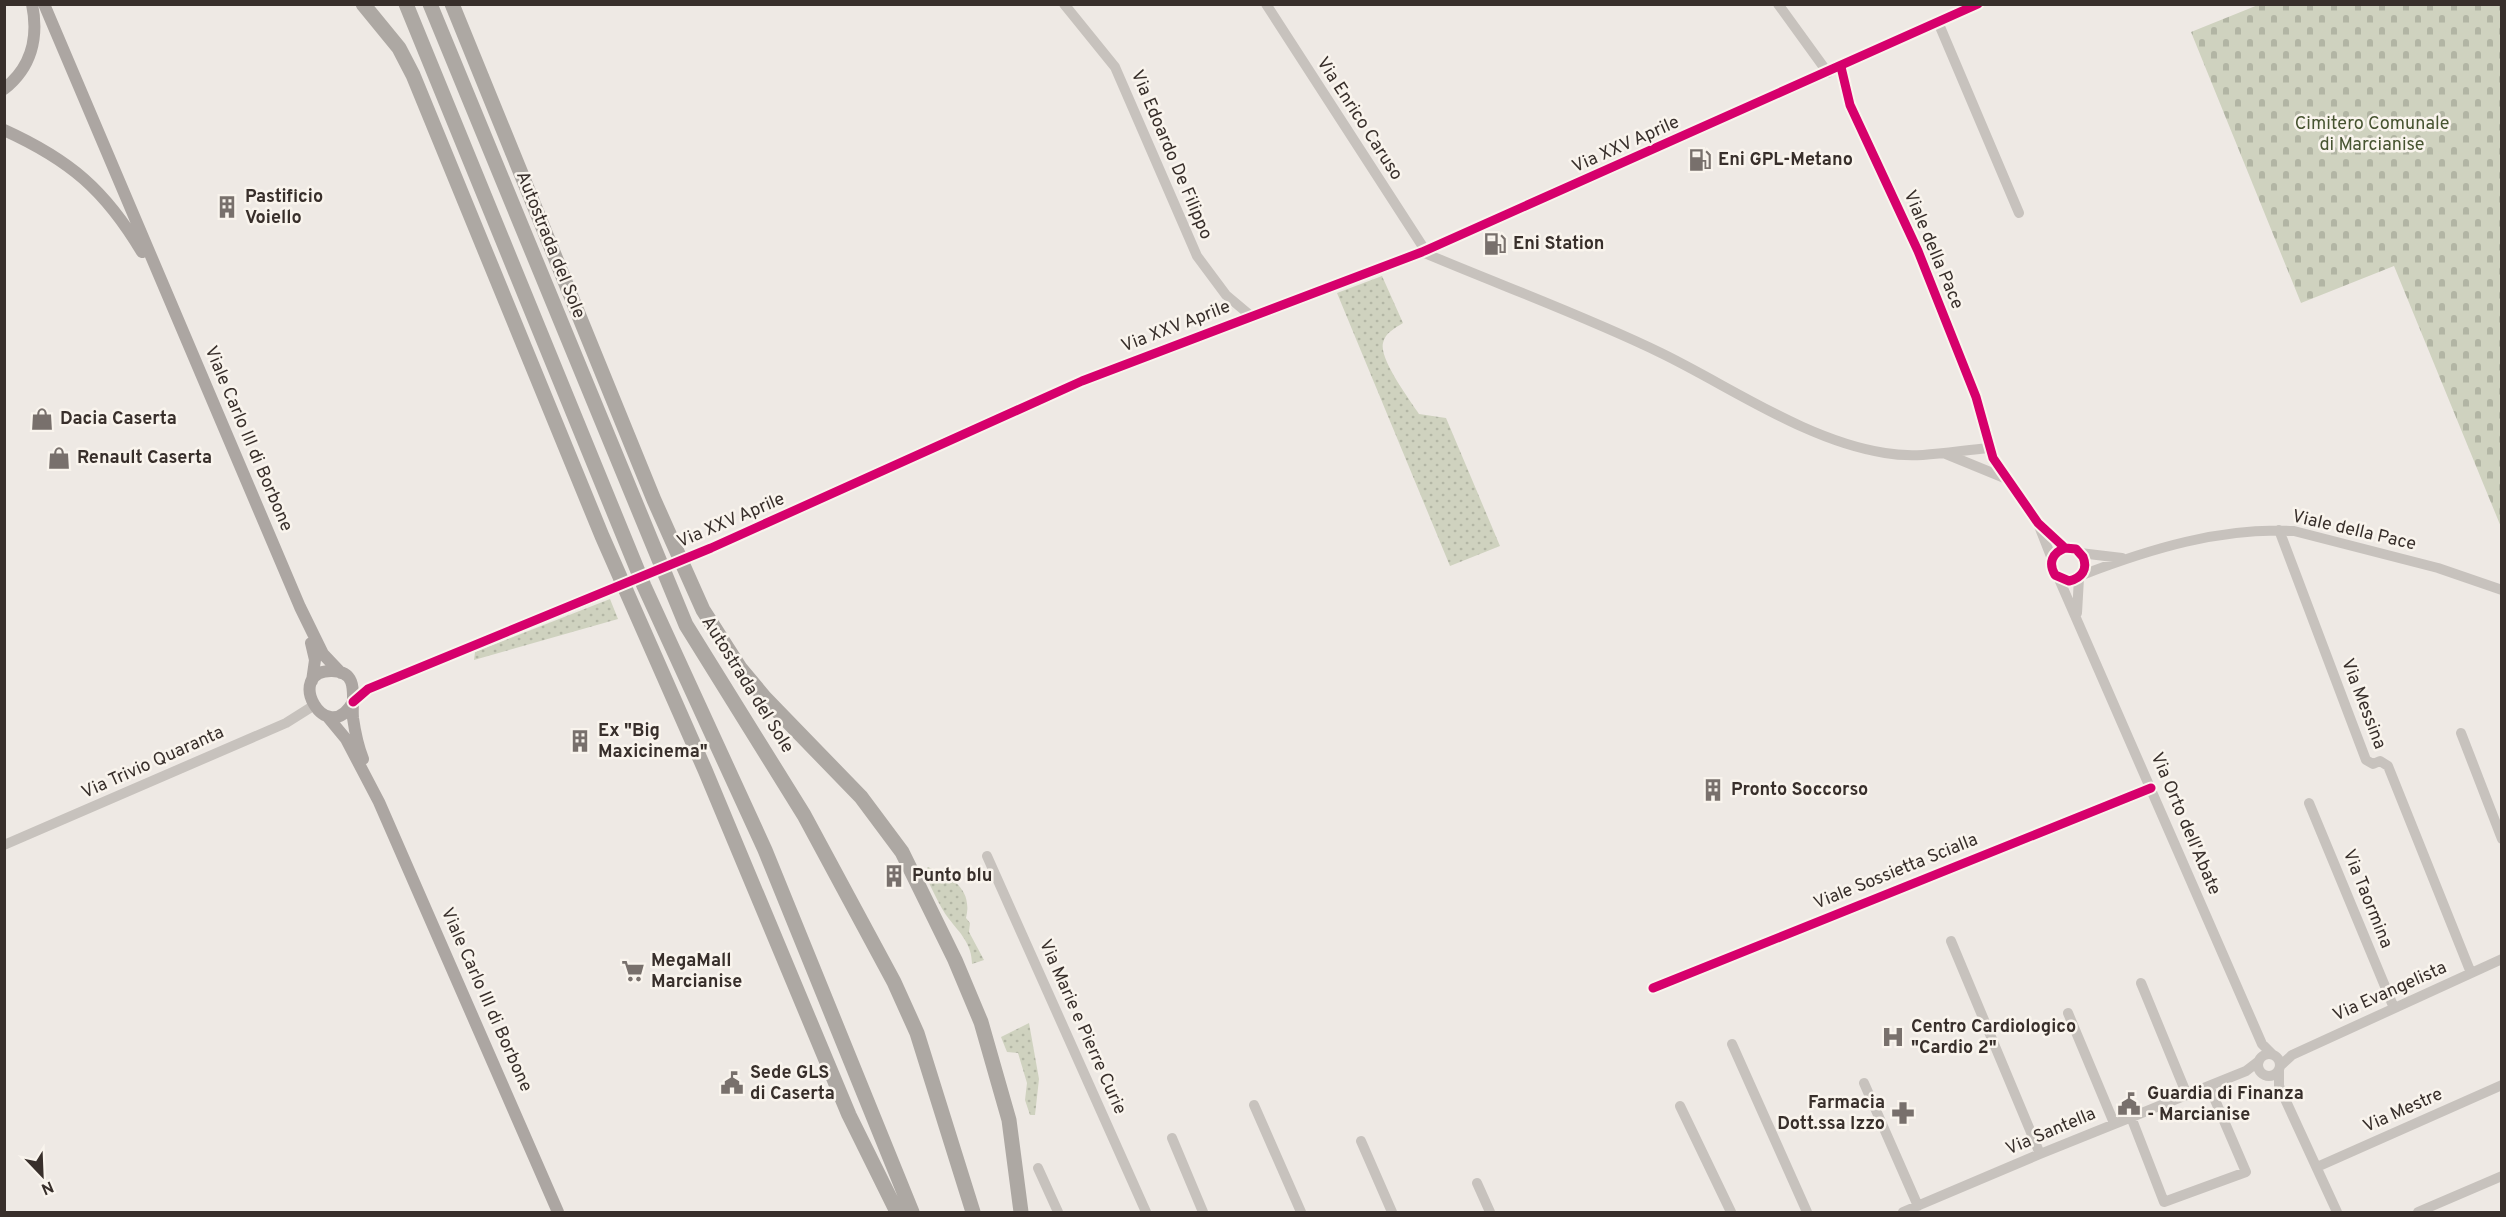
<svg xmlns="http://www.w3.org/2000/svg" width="2506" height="1217" font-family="Overpass,sans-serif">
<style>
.grass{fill:url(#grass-dots)}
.cemetery{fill:url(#cemetery-stones)}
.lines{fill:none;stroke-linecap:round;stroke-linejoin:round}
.minor{stroke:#c7c2bd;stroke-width:10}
.major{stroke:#aca6a2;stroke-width:12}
.highway{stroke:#ada8a3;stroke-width:15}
.minor-bridge{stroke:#c7c2bd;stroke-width:10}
.cycleway-casing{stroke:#f9f4ed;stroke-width:13}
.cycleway{stroke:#d6006c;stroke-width:9}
.labels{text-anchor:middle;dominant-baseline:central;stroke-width:5;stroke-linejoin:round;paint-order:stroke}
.street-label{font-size:18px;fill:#382f2b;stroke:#f9f4ed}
.park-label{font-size:18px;fill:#475431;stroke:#f9f4ed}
.poi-label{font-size:18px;font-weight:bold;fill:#382f2b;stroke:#f9f4ed;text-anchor:start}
</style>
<defs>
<pattern id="grass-dots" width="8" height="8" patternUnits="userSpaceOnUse" patternTransform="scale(1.5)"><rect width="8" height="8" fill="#cfd2bf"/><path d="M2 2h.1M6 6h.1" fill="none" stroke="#b2b5a4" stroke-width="1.8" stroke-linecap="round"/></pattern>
<pattern id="cemetery-stones" width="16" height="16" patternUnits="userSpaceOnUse" patternTransform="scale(1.5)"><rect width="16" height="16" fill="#cfd2bf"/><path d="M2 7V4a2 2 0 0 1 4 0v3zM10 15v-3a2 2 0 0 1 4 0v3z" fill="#b2b5a4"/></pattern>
</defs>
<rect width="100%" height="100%" fill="#eee9e4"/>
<!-- grass -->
<path class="grass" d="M1382,276L1403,323C1395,328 1385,333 1383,343C1379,359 1410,400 1419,414L1446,418L1500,546L1450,566L1337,293Z
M610,599L618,619L474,660L475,652Z
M928,867C952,877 973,889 966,918L970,923L969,932L984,960L972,964C972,944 960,933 949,919C939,906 932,888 924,873Z
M1029,1023L1039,1079L1035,1115H1030L1025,1100L1027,1083L1018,1053L1007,1052L1001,1037Z"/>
<!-- cemetery -->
<path class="cemetery" d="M2258,5H2501V527L2394,266L2301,303L2191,32Z"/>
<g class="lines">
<!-- minor -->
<path class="minor" d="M1064,4L1115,67L1197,256L1226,295L1251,316
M1266,4L1425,250
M1778,4L1828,73
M1938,22L2019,213
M1841,67L1850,105L1918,251L1976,397L1993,458L2038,523L2065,548L2076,549L2083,557C2088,569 2082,578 2069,581L2055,575C2048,563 2052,553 2065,548
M1422,252C1502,286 1583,315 1661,353C1731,387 1807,441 1885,453C1919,459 1954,451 1989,448
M1946,454L2007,479
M2039,526L2052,559
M2279,530L2366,760L2373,764L2380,761L2388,766L2471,973
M711,548L1082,381L1422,252L1978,4
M2080,553L2122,558
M2082,575C2150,549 2221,527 2294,531L2438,568L2502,590
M2059,579L2262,1044L2272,1054
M2077,613L2079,578
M353,702L368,689L590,599
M2461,733L2502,839
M2309,803L2394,1008
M4,845L286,723L313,706
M987,856L1146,1212
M1951,941L2040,1154
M2141,983L2187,1095
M1653,988L2151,788
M2068,1013L2114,1123
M1732,1044L1807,1212
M2258 1065a11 11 0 1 1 22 0a11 11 0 1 1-22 0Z
M2280,1066L2292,1055L2502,959
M2279,1071V1086L2337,1212
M1864,1083L1918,1206
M1254,1105L1301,1212
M1680,1106L1731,1212
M2131,1117L2164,1202L2246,1172L2209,1086
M1172,1138L1203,1212
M1361,1141L1392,1212
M2317,1167L2502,1085
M1038,1168L1058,1212
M1477,1183L1490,1212
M1903,1212L2040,1154L2246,1071L2259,1061
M2418,1212L2502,1176"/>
<!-- major -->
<path class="major" d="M44,4L300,607L323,654L341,673
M4,89C31,68 39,38 32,4
M4,130C70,160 105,190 142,252
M311,643L315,660L312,681
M353,702C326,750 283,670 332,671C361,671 351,700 353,718C355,732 358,746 363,759
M327,716L346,739L379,802L558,1212"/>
<!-- highway -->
<path class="highway" d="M363,4L399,48L413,75L602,536L705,770L849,1115L897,1212
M406,4L644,586L765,850L912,1212
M430,4L686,625L804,815L894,982L917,1033L973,1212
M452,4L654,500L703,610L740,668L765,698L861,797L902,852L955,960L981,1022L1009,1120L1021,1212"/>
<!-- minor-bridge -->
<path class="minor-bridge" d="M590,599L711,548"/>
<!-- cycleway casing -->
<g class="cycleway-casing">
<path id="cycleway" d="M1841,67L1850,105L1918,251L1976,397L1993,458L2038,523L2065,548L2076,549L2083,557C2088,569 2082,578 2069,581L2055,575C2048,563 2052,553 2065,548
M353,702L368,689L711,548L1082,381L1422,252L1978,4
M1653,988L2151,788"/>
</g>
<!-- cycleway -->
<use href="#cycleway" class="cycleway"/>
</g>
<!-- icons -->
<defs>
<g id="fuel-bare" transform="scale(1.8)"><path d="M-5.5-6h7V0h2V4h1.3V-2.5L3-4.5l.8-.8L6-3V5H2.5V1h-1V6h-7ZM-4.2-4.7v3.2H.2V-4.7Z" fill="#78706c" stroke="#f9f4ed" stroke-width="2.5" paint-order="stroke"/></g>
<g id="building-bare" transform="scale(1.8)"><path d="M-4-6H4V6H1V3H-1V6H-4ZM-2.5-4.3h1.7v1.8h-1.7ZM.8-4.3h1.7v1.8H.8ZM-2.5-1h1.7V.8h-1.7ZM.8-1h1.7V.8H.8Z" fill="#78706c" stroke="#f9f4ed" stroke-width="2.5" paint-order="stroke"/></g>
<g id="shop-bare" transform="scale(1.8)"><path d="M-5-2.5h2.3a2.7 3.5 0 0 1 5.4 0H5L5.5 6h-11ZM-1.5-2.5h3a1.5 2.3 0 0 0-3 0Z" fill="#78706c" stroke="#f9f4ed" stroke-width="2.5" paint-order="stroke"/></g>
<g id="supermarket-bare" transform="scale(1.8)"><path d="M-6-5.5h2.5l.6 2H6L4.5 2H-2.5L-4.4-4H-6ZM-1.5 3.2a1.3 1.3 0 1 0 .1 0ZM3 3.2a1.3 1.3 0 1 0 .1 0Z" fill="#78706c" stroke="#f9f4ed" stroke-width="2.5" paint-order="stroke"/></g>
<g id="hospital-bare" transform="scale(1.8)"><path d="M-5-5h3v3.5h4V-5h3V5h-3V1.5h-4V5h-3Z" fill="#78706c" stroke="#f9f4ed" stroke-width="2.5" paint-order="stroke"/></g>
<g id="civic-bare" transform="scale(1.8)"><path d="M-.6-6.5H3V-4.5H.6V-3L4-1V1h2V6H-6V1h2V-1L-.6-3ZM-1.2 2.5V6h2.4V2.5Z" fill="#78706c" stroke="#f9f4ed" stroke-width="2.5" paint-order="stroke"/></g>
<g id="pharmacy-bare" transform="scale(1.8)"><path d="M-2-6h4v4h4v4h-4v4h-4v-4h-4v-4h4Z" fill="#78706c" stroke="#f9f4ed" stroke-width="2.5" paint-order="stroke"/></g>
</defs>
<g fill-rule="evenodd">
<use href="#fuel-bare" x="1700" y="160"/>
<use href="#building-bare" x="227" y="207"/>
<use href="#fuel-bare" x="1495" y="244"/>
<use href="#shop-bare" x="42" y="419"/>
<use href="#shop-bare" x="59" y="458"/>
<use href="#building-bare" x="580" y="741"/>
<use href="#building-bare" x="1713" y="790"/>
<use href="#building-bare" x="894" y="876"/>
<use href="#supermarket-bare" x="633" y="971"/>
<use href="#hospital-bare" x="1893" y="1037"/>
<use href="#civic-bare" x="732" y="1083"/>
<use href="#civic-bare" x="2129" y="1104"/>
<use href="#pharmacy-bare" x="1903" y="1113"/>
</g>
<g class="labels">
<!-- street labels -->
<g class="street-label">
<text transform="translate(1359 119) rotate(57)">Via Enrico Caruso</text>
<text transform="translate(1626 145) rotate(-24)">Via XXV Aprile</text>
<text transform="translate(1171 155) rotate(67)">Via Edoardo De Filippo</text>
<text transform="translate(550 245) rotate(68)">Autostrada del Sole</text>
<text transform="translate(1933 250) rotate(67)">Viale della Pace</text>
<text transform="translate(1176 327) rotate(-21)">Via XXV Aprile</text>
<text transform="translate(248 439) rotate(67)">Viale Carlo III di Borbone</text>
<text transform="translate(731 521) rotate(-23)">Via XXV Aprile</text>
<text transform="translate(2354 531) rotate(13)">Viale della Pace</text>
<text transform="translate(747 685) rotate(58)">Autostrada del Sole</text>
<text transform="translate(2363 704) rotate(69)">Via Messina</text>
<text transform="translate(153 763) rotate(-24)">Via Trivio Quaranta</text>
<text transform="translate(2185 824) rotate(67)">Via Orto dell'Abate</text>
<text transform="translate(1896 872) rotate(-22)">Viale Sossietta Scialla</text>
<text transform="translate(2367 899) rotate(68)">Via Taormina</text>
<text transform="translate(2390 992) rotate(-24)">Via Evangelista</text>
<text transform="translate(486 1000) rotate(66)">Viale Carlo III di Borbone</text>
<text transform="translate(1082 1027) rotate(66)">Via Marie e Pierre Curie</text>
<text transform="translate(2403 1111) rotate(-24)">Via Mestre</text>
<text transform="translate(2051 1132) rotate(-23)">Via Santella</text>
</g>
<!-- park labels -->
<g class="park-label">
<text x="2372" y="124">Cimitero Comunale<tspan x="2372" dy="21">di Marcianise</tspan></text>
</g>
<!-- poi labels -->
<g class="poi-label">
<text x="1718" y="160">Eni GPL-Metano</text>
<text x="245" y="197">Pastificio<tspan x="245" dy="21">Voiello</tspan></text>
<text x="1513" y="244">Eni Station</text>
<text x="60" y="419">Dacia Caserta</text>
<text x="77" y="458">Renault Caserta</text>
<text x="598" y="731">Ex "Big<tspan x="598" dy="21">Maxicinema"</tspan></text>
<text x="1731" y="790">Pronto Soccorso</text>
<text x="912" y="876">Punto blu</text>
<text x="651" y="961">MegaMall<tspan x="651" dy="21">Marcianise</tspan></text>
<text x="1911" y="1027">Centro Cardiologico<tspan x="1911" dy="21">"Cardio 2"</tspan></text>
<text x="750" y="1073">Sede GLS<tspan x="750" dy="21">di Caserta</tspan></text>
<text x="2147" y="1094">Guardia di Finanza<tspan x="2147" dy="21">- Marcianise</tspan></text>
<text x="1885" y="1103" text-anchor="end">Farmacia<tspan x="1885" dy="21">Dott.ssa Izzo</tspan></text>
</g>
</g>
<!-- border -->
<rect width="2506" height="1217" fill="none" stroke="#382f2b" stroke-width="12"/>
<!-- north arrow -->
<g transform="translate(42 1175) rotate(157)" stroke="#f9f4ed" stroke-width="4.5" paint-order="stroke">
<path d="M0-4.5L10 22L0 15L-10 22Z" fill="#382f2b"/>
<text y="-9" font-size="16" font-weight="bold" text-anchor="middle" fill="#382f2b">N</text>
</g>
</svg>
